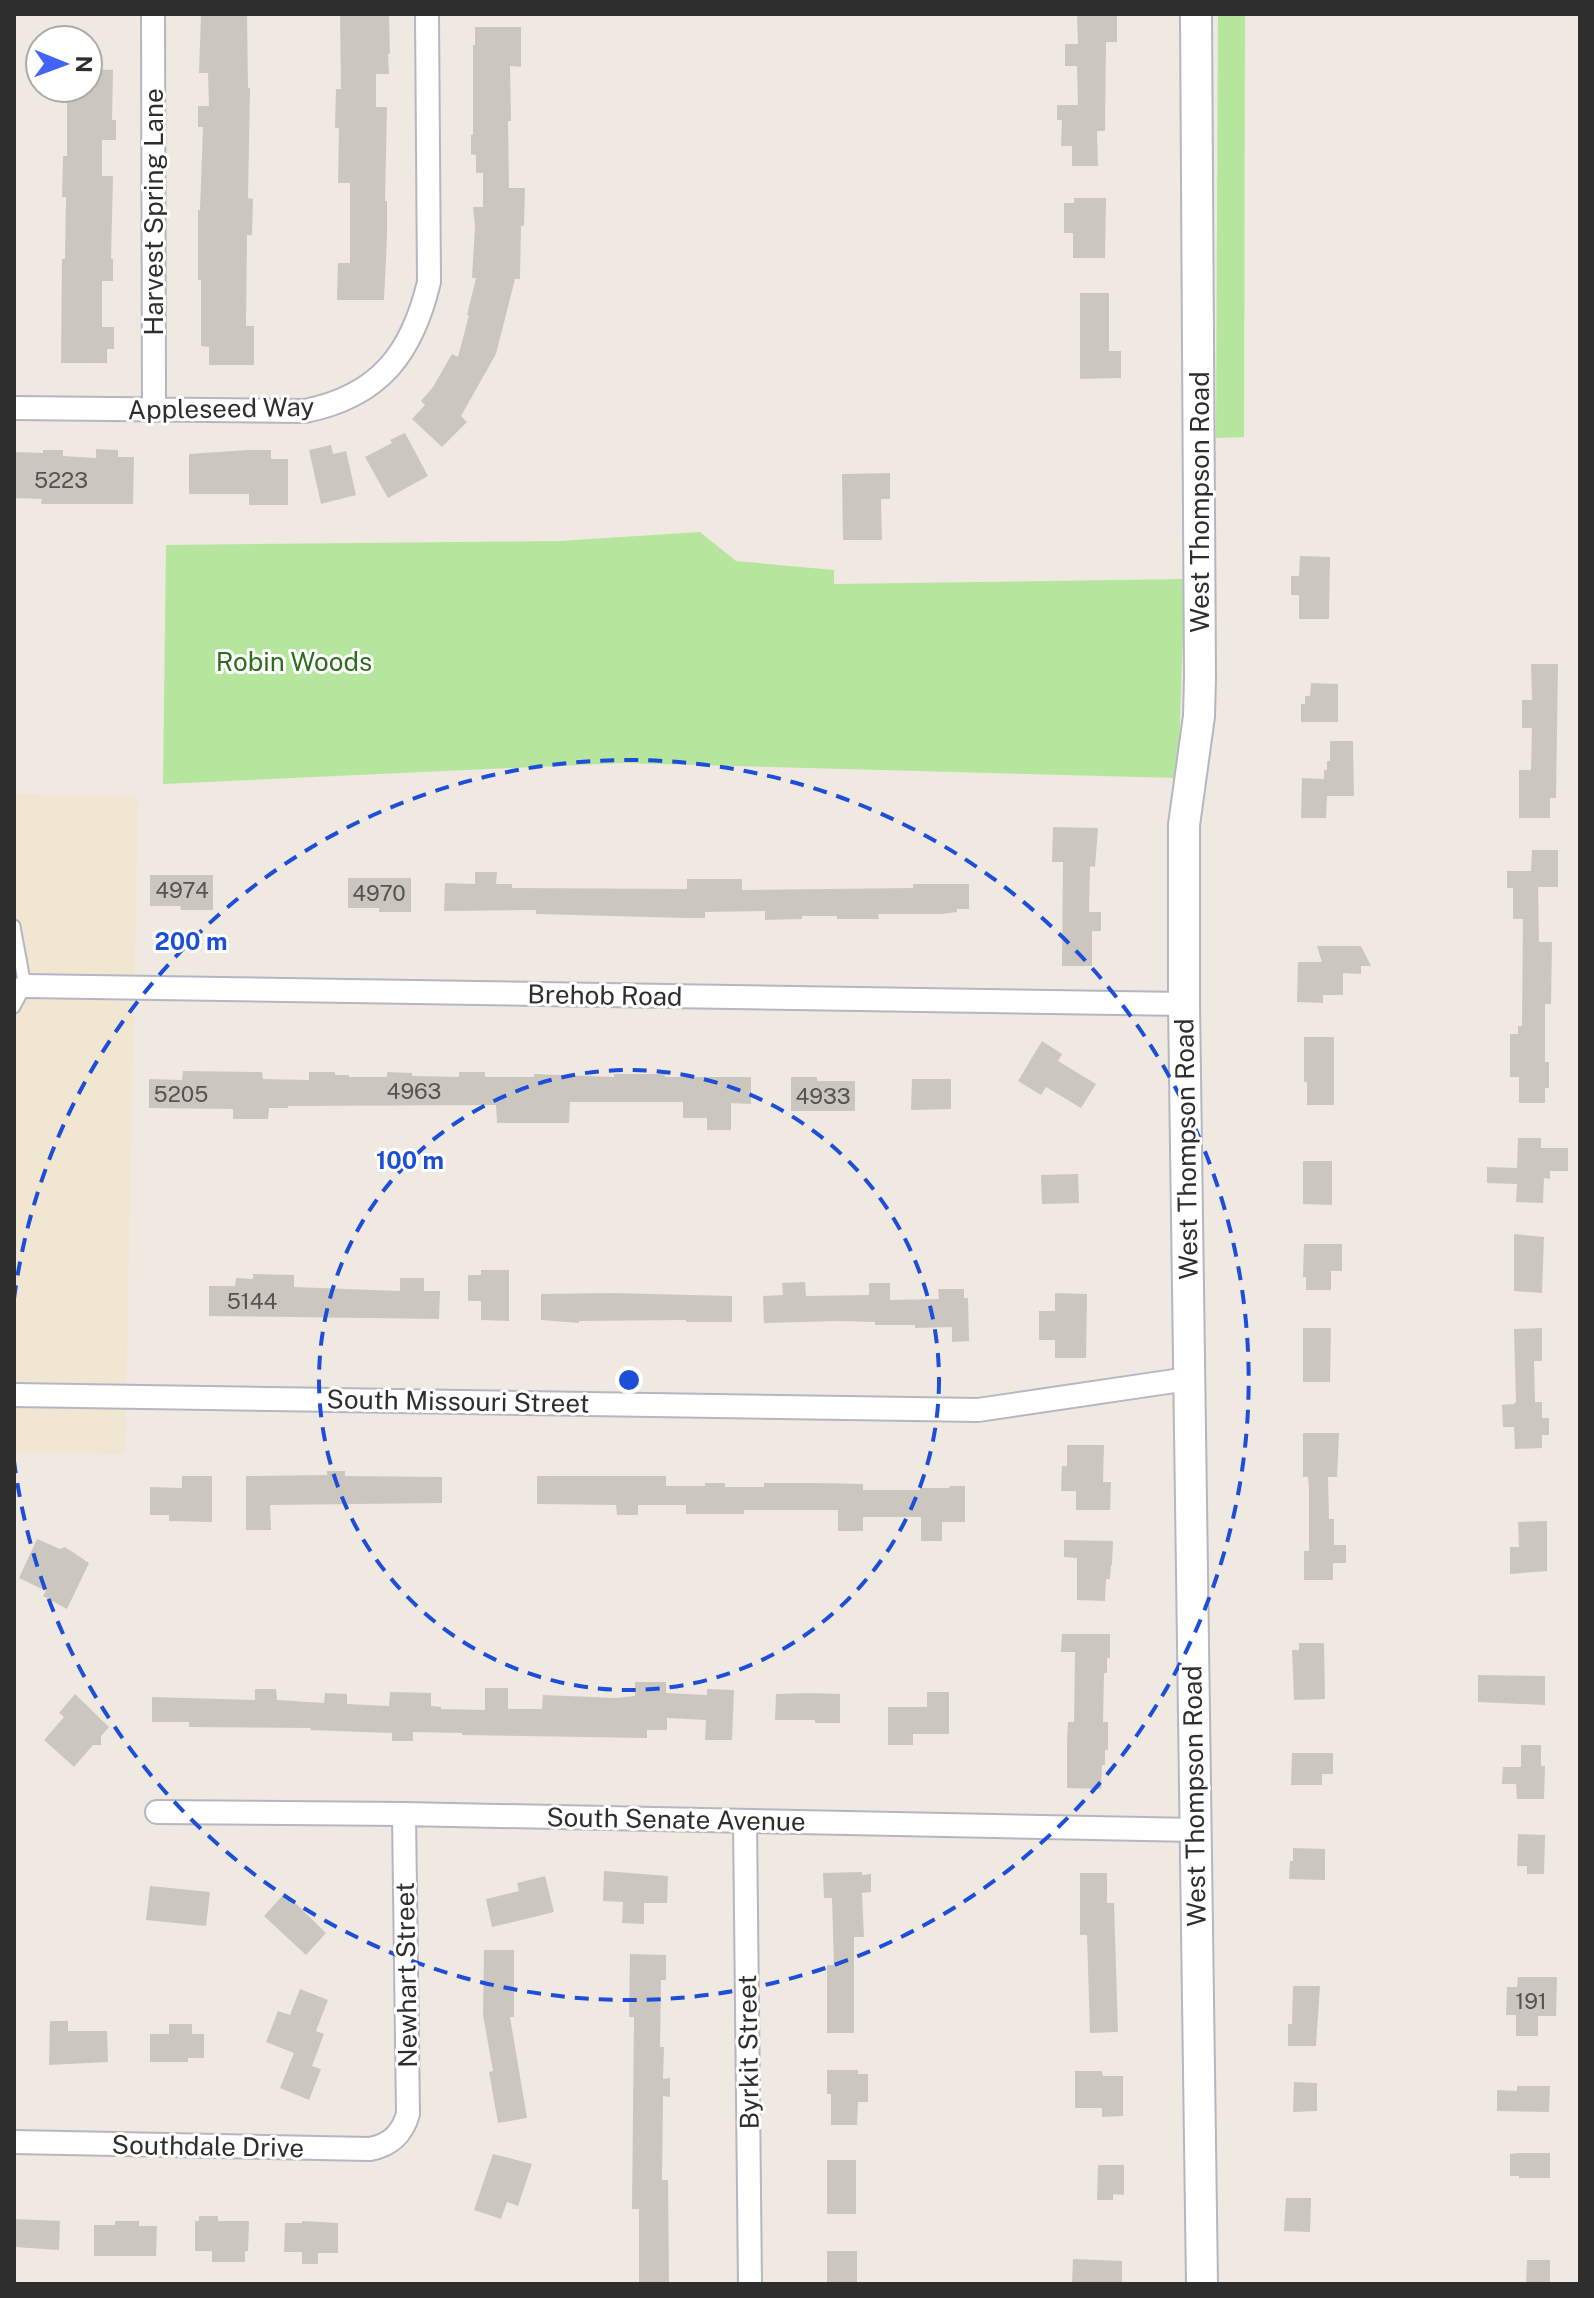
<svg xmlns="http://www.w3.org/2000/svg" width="1594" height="2298" font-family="'Public Sans',sans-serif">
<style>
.education{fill:#f0e6d1}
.green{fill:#b6e59e}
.building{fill:#cbc7bf}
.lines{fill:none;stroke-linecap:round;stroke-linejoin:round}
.service-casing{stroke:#b4b7c1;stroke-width:15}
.minor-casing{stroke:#b4b7c1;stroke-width:26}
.secondary-casing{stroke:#b4b7c1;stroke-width:34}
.service{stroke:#fff;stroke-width:11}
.minor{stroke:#fff;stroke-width:22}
.secondary{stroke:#fff;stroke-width:30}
.ring{fill:none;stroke:#1d4ed8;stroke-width:4;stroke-dasharray:14 10}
.labels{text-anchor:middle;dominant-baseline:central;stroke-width:6;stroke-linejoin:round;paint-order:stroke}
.number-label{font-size:22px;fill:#555452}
.street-label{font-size:26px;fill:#2e2e2e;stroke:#fff}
.park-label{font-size:26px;fill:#2c6e1b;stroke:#fff}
.centre{fill:#1d4ed8;stroke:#fff;stroke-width:4}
.ring-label{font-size:24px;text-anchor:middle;font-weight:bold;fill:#1d4ed8;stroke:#fff;stroke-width:6;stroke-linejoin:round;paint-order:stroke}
</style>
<rect width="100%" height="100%" fill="#efe9e1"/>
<!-- education -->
<path class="education" d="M14,794L138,797L125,1454L14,1452Z"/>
<!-- green -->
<path class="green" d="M1218,14H1245L1244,437L1216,438Z
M700,532L736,561L834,570V584L1185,579L1178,778L622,763L163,784L166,545L560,541Z"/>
<!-- building -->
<path class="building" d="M201,14H247L248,88H250L248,198L253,199L252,235H247L246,326H254V365H209V347L201,346V280H198V210H200L203,127H198V106H209L208,73H199Z
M340,14H389L390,54H388L389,74H376V107H387L385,201H387V237L384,300H337L338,263H350V183H338L339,128H335L336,89H341Z
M1117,14V42H1106L1105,131H1097L1098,166H1072V146H1061L1062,120H1057V105H1078L1077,66H1065V44H1078L1077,15Z
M475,27H521V67L510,66L511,121H508L509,188H525L524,226H521L520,279H515L496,354L461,416L467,422L442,447L412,419L425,405L421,401L433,387L452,354L458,357L469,315H467L476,278H472L475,226L473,207H483V173H476V155L471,154V135H473V45H475Z
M88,69L113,70L112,120H116V140H102V176H113L111,259H113V281H102V327H114V349H107V363H61L62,259H65L66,197H62L63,156H67V88H88Z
M1074,198H1106L1105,258H1073V233H1064V203H1074Z
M1080,293H1109V351H1121V378L1080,379Z
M405,433L428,476L388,498L365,457L392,443L390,440Z
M331,445L333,454L346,451L356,495L321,504L309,450Z
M96,449L118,450V457H134L133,504H41L42,499L14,498V452L43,453V450H63V456L96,458Z
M248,450H271V459H288V505H249V494H189V454Z
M890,473V499H881L882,540H843L842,474Z
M1300,556L1330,557L1329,619H1299V595H1291V576H1299Z
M1531,664H1558L1556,798H1550V818H1519V770H1531L1532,728H1522V700H1532Z
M1311,683L1338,684V722H1301V704H1305V696H1310Z
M1330,741H1353L1354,796H1327L1326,818H1301L1302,778L1324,779V770H1327V761H1330Z
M1053,827L1098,828L1095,867L1090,866L1089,912H1101V931H1092V966H1062L1063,862H1052Z
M1532,850H1558V887H1538L1539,942H1552L1551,1004H1545V1062H1549V1088H1545V1103H1519V1077H1510V1034H1518V1026H1522L1523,919H1513V888H1507V871H1531Z
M475,872H497L496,884H512V888L687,889V879H742V890L913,888V884H969V909H957V912L941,914H878L879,919H837V916H802V919L765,920V911L705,912V918H688L536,914V910L444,911L445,883L475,884Z
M150,875H213V910H181L180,906H150Z
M348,878H411V912H379V908H348Z
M1317,946H1361L1371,966H1361V974L1343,973V995H1323V1003L1297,1002L1298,962H1322Z
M1304,1037H1334V1105H1307V1082H1304Z
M1042,1041L1062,1054L1058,1061L1096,1084L1081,1108L1046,1087L1041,1095L1018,1081Z
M183,1071L262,1072L263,1079L309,1080V1072H335V1075H349V1077H387V1072L412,1073V1076L459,1077V1072H485V1077H534V1074L614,1077V1074H665V1077H751V1104L731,1103V1130H707V1118H683V1102H570L569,1123H497L496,1105L288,1106V1108H269L268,1119H233V1109L149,1108V1079L182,1080Z
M791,1077H817V1081H855V1111H791Z
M912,1079H951V1109L911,1110Z
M1518,1138H1541V1148H1568V1171H1550V1179L1544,1178L1543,1203L1516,1202L1517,1184L1487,1183V1167L1517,1168Z
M1303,1161H1332V1205L1303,1204Z
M1078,1174L1079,1203L1042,1204L1041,1175Z
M1514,1234L1544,1237L1542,1293L1514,1291Z
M1304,1244H1342V1271H1331V1290H1306V1277H1303Z
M481,1270H509V1321L481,1320V1301H468V1275H481Z
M253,1274L294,1275V1287L400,1291V1278H424V1291H440L439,1319L209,1316V1286H235L236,1278L253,1279Z
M805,1282L806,1296L869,1295V1283H890V1300L939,1299L938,1289H964V1298H968L969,1341L952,1342V1327L915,1328V1325H875V1322L838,1321L764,1323L763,1296L783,1295L782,1283Z
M611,1293L732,1296V1322H686V1320L579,1321V1323L541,1320V1294Z
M1055,1293L1087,1294L1086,1358H1055V1340H1039V1311H1055Z
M1303,1328H1331L1330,1382H1303Z
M1542,1328V1361H1534L1535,1402H1542V1418H1549V1435H1542V1448L1515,1449L1514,1427H1503L1502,1405L1514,1404L1516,1402L1514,1329Z
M1303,1433H1339L1337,1477H1328L1329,1519H1334V1545H1346V1563H1333V1580H1304V1551H1309V1488L1308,1477H1303Z
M1067,1445H1104L1103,1482H1111L1110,1510H1076V1491H1061L1062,1466H1067Z
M327,1471H345V1476L442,1477V1503L270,1505L271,1530H246V1476L327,1475Z
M182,1476H212V1522L169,1521V1515H150V1487L182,1488Z
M537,1476H666V1486H705V1483H725V1487H764V1483H816L863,1484V1490H920V1488H949L950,1486H965V1522H942V1541H921V1517H863V1531H838V1510H744V1514H686V1505H638V1515H617L616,1505L537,1504Z
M1547,1521V1571L1510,1574V1547H1519L1518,1522Z
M37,1539L60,1549L65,1547L89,1563L67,1609L43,1596L46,1591L19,1578Z
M1064,1540L1113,1541L1112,1565H1111L1110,1579H1106L1105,1601L1077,1600V1558L1064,1557Z
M1062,1634H1110V1658H1107V1673H1104L1103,1722H1108V1750H1105V1765H1102L1101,1789L1067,1788V1740L1068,1722H1074L1075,1652H1061Z
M1299,1643H1324L1325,1699L1294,1700L1292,1650H1299Z
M1478,1675L1545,1676V1705L1478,1702Z
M635,1682H666V1693L707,1695V1689L734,1690L732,1740H705L706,1720L667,1718V1730H647V1738L462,1735V1733L413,1732V1741H392V1733L310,1730L311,1728L189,1727V1722H152V1697L255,1700V1689H276L277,1700L324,1703L325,1693L347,1694V1704L389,1706L390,1692L431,1693V1706L441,1707V1709L485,1710V1688H508V1709H542L543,1695L616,1698L635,1696Z
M927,1692H949V1734H913V1745H888V1707H927Z
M810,1693L840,1694V1723H815V1720H775L776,1694Z
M75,1694L109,1727L101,1736V1745H93L74,1767L44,1740L64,1717L59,1713Z
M1521,1745H1541V1766H1545L1544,1799H1517L1516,1784H1502L1503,1767H1521Z
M1292,1753H1333V1774H1322V1785H1291Z
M1518,1834L1545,1835L1544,1874H1527V1866H1517Z
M1293,1848L1325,1849V1880L1289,1879L1290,1861H1293Z
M604,1871L668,1876L667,1903H644V1924L622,1923L623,1902L603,1901Z
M862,1872V1875L871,1874V1892L862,1893L864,1937H854V2033H827V1965H834L832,1898H824L823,1873Z
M1080,1873H1107V1903H1114L1118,2032L1090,2033L1087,1935H1080Z
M545,1876L554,1912L492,1927L486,1899L519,1891L517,1883Z
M150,1886L210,1892L206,1926L146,1920Z
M285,1893L326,1933L306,1955L264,1916Z
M484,1950H514V2017H510L527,2118L498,2123L489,2072L493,2071L483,2015Z
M630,1954L666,1955V1980H661L660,2047H664L663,2079L670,2078V2097L663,2096L662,2180H668L669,2284H639V2209H632L634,2017H629Z
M1518,1977H1557L1556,2016H1538V2036H1516V2015H1506L1507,1987H1517Z
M1293,1986H1320L1316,2046H1288V2024H1292Z
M300,1989L328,2000L316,2031L324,2034L312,2066L321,2069L309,2100L280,2088L294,2053L266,2042L278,2011L290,2015Z
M50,2021H68V2031H107L108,2062L49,2065Z
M169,2024H192V2034H204V2058H188V2062H150V2034H169Z
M827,2070H858V2074H868V2102H858L857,2125H831V2094H827Z
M1075,2071H1102L1103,2076H1123V2116L1102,2117V2108H1075Z
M1294,2082L1317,2083V2111L1293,2112Z
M1517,2086H1550L1549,2112L1497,2111V2090L1517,2091Z
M1519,2153H1550V2178H1519V2176H1510V2154Z
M493,2154L532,2164L518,2206L507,2202L501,2219L474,2210Z
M827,2160H856V2214H827Z
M1098,2165H1124V2195L1113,2194V2200H1097Z
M1286,2198H1311L1310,2232L1284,2231Z
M199,2216H218V2221H249L248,2251H245V2262H212V2251H195V2221H199Z
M14,2219L60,2221L59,2250L14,2247Z
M115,2221H139V2226H157L156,2256H94V2225H115Z
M302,2221L338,2223V2253H318V2264H302V2252H284L285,2223H302Z
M827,2251H857V2284H827Z
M1073,2259L1122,2261V2284H1079V2282H1072Z
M1527,2260H1550V2284H1526Z"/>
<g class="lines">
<!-- service casing -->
<g class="service-casing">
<path id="service" d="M14,926L25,986L14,1007"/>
</g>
<!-- minor casing -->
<g class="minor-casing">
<path id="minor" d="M153,14L154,410
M14,408L305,411C380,396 412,353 429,282L427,14
M25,986L1184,1004
M14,1395L978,1410L1188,1379
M157,1812L404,1814L1195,1830
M745,1821L750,2284
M14,2142L370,2149C391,2145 402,2134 408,2114L404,1814"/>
</g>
<!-- secondary casing -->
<g class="secondary-casing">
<path id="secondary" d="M1196,14L1200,677L1199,716L1184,825V1004L1202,2284"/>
</g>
<!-- service -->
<use href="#service" class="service"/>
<!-- minor -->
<use href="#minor" class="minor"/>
<!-- secondary -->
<use href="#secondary" class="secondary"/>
</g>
<!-- distance rings -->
<g class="ring">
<circle cx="629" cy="1380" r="310"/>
<path d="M14 1299A620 620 0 1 1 14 1461"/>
</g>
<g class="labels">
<!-- number labels -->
<g class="number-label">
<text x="61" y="480">5223</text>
<text x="182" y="890">4974</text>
<text x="379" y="893">4970</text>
<text x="414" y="1091">4963</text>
<text x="181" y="1094">5205</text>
<text x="823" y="1096">4933</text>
<text x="252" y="1301">5144</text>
<text x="1531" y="2001">191</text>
</g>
<!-- street labels -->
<g class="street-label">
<text transform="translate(153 212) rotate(-90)">Harvest Spring Lane</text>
<text transform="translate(221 408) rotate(-1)">Appleseed Way</text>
<text transform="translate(1199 502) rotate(-90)">West Thompson Road</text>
<text transform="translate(605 995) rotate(1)">Brehob Road</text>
<text transform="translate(1186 1149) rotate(-91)">West Thompson Road</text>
<text transform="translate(458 1401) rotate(1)">South Missouri Street</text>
<text transform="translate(1194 1796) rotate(-91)">West Thompson Road</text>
<text transform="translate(676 1819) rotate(1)">South Senate Avenue</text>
<text transform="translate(406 1975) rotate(-91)">Newhart Street</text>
<text transform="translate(748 2052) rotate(-91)">Byrkit Street</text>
<text transform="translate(208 2146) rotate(1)">Southdale Drive</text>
</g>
<!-- park labels -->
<g class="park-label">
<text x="294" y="661">Robin Woods</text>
</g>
</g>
<circle cx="629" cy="1380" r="12" class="centre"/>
<g class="ring-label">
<text x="191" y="950">200 m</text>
<text x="410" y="1169">100 m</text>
</g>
<!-- border -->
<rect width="1594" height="2298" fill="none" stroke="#2e2e2e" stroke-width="32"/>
<!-- north arrow -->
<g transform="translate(64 64) rotate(91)"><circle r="38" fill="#ffffff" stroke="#ababab" stroke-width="2"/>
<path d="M0-6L14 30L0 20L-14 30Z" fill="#4264fb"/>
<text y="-12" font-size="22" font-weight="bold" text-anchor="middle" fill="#2e2e2e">N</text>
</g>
</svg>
